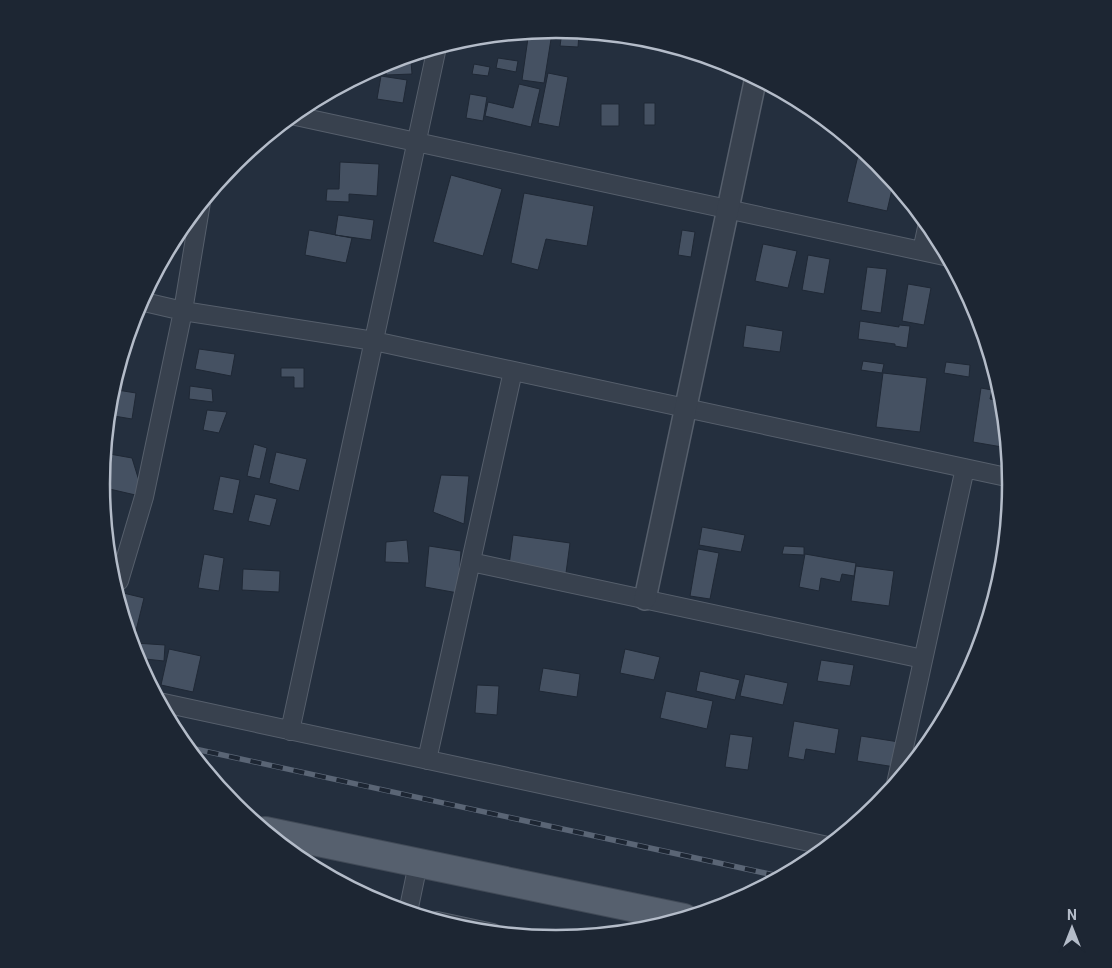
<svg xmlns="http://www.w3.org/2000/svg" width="1112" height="968" font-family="Roboto,sans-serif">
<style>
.building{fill:#455162;stroke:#1f2835}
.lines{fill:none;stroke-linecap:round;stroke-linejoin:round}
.minor-casing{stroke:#565f6c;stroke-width:20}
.tertiary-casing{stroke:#565f6c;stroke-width:24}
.primary-casing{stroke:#414a57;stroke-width:30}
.minor{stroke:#38414e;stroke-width:18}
.tertiary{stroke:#38414e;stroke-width:21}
.primary{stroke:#56606e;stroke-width:28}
.rail-casing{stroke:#5a6575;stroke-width:5.5}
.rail{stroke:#1d2633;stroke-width:4;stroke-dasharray:11;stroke-linecap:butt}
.rim{fill:none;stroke:#b4bcc9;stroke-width:2.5}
</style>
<rect width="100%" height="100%" fill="#242f3e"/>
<!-- building -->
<path class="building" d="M529,31L552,33L544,83L522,80Z
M562,32L579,34L578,47L560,46Z
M589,32L627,36V39Z
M496,35L494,44L481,42L482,36Z
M498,58L518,61L516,72L496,68Z
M411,61L412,74L386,75V62Z
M474,64L490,67L488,76L472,74Z
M548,73L568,77L559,127L538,123Z
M381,76L407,80L403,103L377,99Z
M519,84L540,89L531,127L485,116L488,102L513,108Z
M470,94L487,97L483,121L466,118Z
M644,103H655V125H644Z
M601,104H619V126H601Z
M820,114L835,127H820Z
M860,147L878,162L894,181L887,211L847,202Z
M340,162L379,164L377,196L349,194V202L326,201L327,189H339Z
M451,175L502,189L483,256L433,242Z
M524,193L594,206L587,246L546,239L538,270L511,263Z
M338,215L374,220L371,240L335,235Z
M309,230L352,238L346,263L305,255Z
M682,230L695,232L691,257L678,255Z
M763,244L797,251L788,288L755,281Z
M808,255L830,259L824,294L802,290Z
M867,267L887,269L881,313L861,310Z
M908,284L931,288L924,325L902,321Z
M860,321L899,327V325L910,326L907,348L895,346V344L858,339Z
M746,325L783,331L780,352L743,347Z
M199,349L235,354L231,376L195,369Z
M863,361L884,364L882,373L861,370Z
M946,362L970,365L969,377L944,373Z
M281,368H304V388H294V377H281Z
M883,373L927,378L920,432L876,427Z
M190,386L212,389L213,402L189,399Z
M981,388L992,390L990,399L996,400L998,391H1001L1008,448L973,442Z
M111,389L136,393L132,419L108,415Z
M207,410L227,412L219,433L203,430Z
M254,444L267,448L260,479L247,476Z
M276,452L307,459L299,491L269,483Z
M104,453L132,458L144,497L101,487Z
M441,475L469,476L464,524L433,512Z
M220,476L240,480L233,514L213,510Z
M255,494L277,499L270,526L248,521Z
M103,504L112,526L105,527Z
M702,527L745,535L741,552L699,545Z
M513,535L570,543L566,573L509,565Z
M407,540L409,563L385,562L386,542Z
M429,546L461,551L458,593L425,587Z
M784,546L804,547V555L782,554Z
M698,549L719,553L710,599L690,596Z
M204,554L224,558L219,591L198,588Z
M805,554L856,563L854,576L842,574L840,582L821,578L819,591L799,587Z
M856,566L894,571L889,606L851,601Z
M243,569L280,571L279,592L242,590Z
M992,573L1002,574L999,586L990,584Z
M115,591L144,598L132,647Z
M135,643L165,645L164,661L136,658L134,654Z
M169,649L201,656L193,692L161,685Z
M625,649L660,657L654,680L620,673Z
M821,660L854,665L850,686L817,681Z
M543,668L580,674L577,697L539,691Z
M700,671L740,680L735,700L696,691Z
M745,674L788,683L783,705L740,696Z
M477,685L499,686L497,715L475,713Z
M666,691L713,701L707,729L660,718Z
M794,721L839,729L835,754L806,749L804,760L788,757Z
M730,734L753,737L748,770L725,767Z
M861,736L899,742L895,767L857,761Z"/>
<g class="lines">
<!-- minor casing -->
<g class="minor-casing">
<path id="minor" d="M291,115L949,257
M922,251L928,223
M140,301L183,311L374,341L1011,478
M471,562L923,659
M111,579L119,581L144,497L183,311L201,202
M159,702L828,846
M290,731L437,47
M427,760L513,371
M896,784L965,468
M408,912L418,864
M437,921L493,933"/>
</g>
<!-- tertiary casing -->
<g class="tertiary-casing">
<path id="tertiary" d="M645,599L756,77"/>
</g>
<!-- primary casing -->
<g class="primary-casing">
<path id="primary" d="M265,831L684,918"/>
</g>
<!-- minor -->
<use href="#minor" class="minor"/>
<!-- tertiary -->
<use href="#tertiary" class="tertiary"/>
<!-- primary -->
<use href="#primary" class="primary"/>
<!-- rail casing -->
<g class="rail-casing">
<path id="rail" d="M186,747L783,877"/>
</g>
<!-- rail -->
<use href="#rail" class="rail"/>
</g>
<!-- crop -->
<path d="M0 0H1112V968H0ZM110 484a446 446 0 1 1 892 0a446 446 0 1 1-892 0Z" fill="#1d2633" fill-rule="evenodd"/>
<path class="rim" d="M110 484a446 446 0 1 1 892 0a446 446 0 1 1-892 0Z"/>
<!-- north arrow -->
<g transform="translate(1072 928)" stroke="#1d2633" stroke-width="4" paint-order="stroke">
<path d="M0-4L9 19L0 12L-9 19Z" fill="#b4bcc9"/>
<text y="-8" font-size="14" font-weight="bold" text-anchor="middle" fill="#b4bcc9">N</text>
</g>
</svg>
